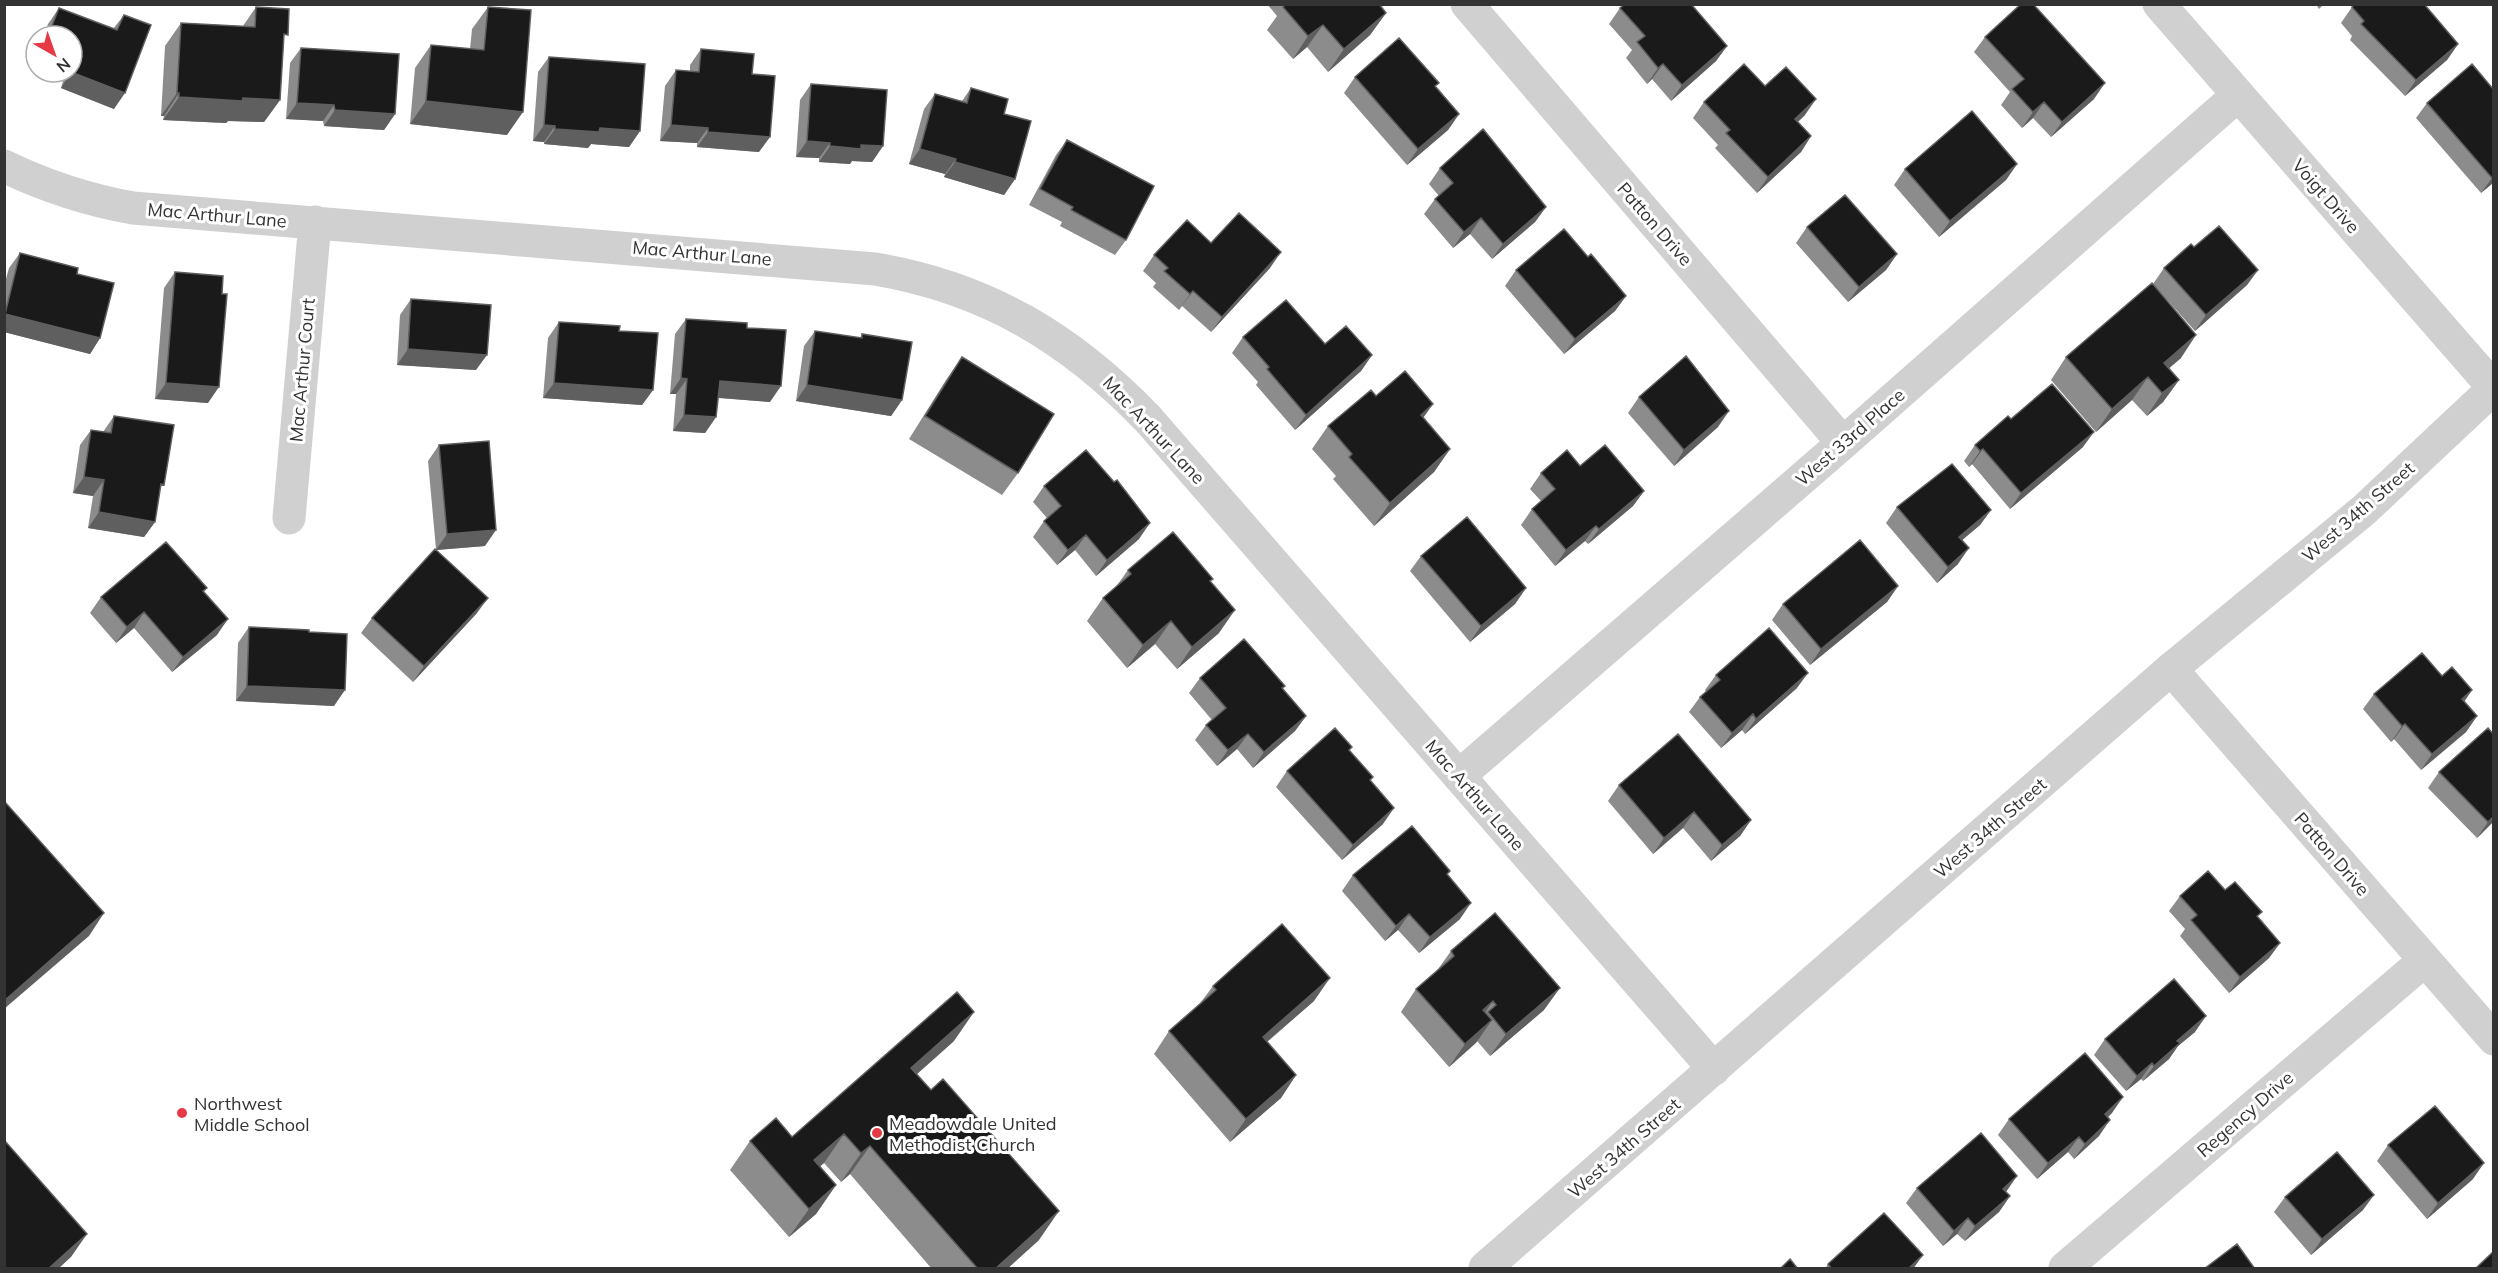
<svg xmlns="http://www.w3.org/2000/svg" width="2498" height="1273" font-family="Mulish,sans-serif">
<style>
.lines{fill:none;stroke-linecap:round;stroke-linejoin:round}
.minor{stroke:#d0d0d0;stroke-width:33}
.tertiary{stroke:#d0d0d0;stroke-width:33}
.wall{fill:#8c8c8c}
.shaded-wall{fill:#5f5f5f}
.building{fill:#1a1a1a;stroke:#5f5f5f;stroke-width:1.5}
.poi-dot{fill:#e63946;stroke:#fff;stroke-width:2}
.labels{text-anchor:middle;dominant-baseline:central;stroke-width:6;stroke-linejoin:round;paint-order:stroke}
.street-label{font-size:18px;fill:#333;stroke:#fff}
.poi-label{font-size:18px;fill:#333;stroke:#fff;text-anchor:start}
</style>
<rect width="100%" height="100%" fill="#fff"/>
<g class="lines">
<!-- minor -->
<path class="minor" d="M1467,4L1843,443
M2159,4L2494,388
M4,166C45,186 89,200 133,208L875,269C987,288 1070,338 1148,419L1714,1069
M289,518L315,222
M2171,669L2494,1039
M1459,776L1843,443L2238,95
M2065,1268L2425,960"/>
<!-- tertiary -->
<path class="tertiary" d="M1485,1268L2171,669L2364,510L2494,388"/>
</g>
<!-- wall -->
<path class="wall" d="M1267,4H1379L1386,13L1370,35L1328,72L1307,47L1293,59L1267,30L1277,16Z
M2316,4H2324L2319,9Z
M256,7L284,40L280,100L264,122L228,121L226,123L163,120L164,116H161L165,46L181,23L243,26Z
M488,7L507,135L410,124L415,68L431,45L470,49L472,29Z
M2352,7L2458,44L2447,60L2405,96L2350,40L2352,36L2341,23Z
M59,8L113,29L124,15L114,109L61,88L63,81L39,72H72V36H43L48,24Z
M1620,8L1727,46L1716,61L1671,101L1652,79L1647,84L1626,58L1632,50L1609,24Z
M1985,37L2094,99L2051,137L2033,118L2022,128L2001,105L2010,92L1974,52Z
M301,48L395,114L384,130L324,126L323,121L286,119L290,63Z
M701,49L752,74L759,152L697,147V143L660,141L665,86L676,70L690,71V65Z
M36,54V71L30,69Z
M549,57L640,131L629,147L591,144L588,148L544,144V142L533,141L538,72Z
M1355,77L1436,87L1459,114L1448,130L1407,165L1344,93Z
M811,84L883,146L872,162L852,161L850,164L819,162V158L796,157L800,100Z
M1765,86L1805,115L1798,122L1811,136L1801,152L1757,193L1715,148L1718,145L1693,118L1704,102Z
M971,88L1004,114L1015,179L1004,195L944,177L945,174L909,164L924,109L935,94L962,101Z
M2493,89V183L2481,193L2416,118L2427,103Z
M1067,140L1126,240L1115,255L1060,226L1062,222L1029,205L1056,155Z
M2017,164L2006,180L1939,237L1894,185L1905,169Z
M1440,168L1546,207L1535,222L1492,259L1470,234L1453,248L1424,214L1435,199L1439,196L1429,184Z
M1807,227L1897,254L1886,270L1848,302L1796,243Z
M1211,243L1270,268L1211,332L1182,306L1179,310L1153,287L1156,283L1143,271L1154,255Z
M2194,247L2258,270L2247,285L2195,331L2153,284L2164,268Z
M20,253L77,274L100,338L90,354L4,332V286L9,268Z
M1588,257L1626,296L1615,311L1564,354L1505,286L1516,270Z
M175,272L208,403L155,399L164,288Z
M411,299L476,370L397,365L400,315Z
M686,319L747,328L770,402L718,398L716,417L705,433L673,431L676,394H670L675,334Z
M559,322L619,331L653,390L642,405L543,398L548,338Z
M815,331L860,338L862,334L902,400L891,416L796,401L804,346Z
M1243,337L1325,344L1372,355L1361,371L1295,430L1256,385L1258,382L1232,353Z
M962,357L1018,473L1002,495L909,439L946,380Z
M2066,357L2181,358L2169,368L2179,380L2163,402L2147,416L2132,400L2096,432L2051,380Z
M1376,396L1433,404L1423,418L1450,449L1434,472L1374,526L1333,479L1336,476L1312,449L1328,426Z
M1639,397L1718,427L1674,466L1628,413Z
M114,416L160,491L155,522L144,537L88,528L93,496L73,493L80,445L91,430L103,432Z
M2011,419L2083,447L2010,509L1972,464L1969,467L1964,461L1975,445Z
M439,445L485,546L436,550L477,613L413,682L361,633L372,618L436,549L428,461Z
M1580,466L1644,491L1633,506L1588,544L1585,541L1555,566L1521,525L1532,509L1541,501L1530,489L1541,473Z
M1044,486L1139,539L1096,576L1075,550L1057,565L1033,537L1044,521L1047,518L1033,502Z
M1897,507L1991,510L1980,525L1962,540L1958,564L1937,583L1886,523Z
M1421,556L1526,588L1515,604L1470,642L1410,571Z
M1128,570L1211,582L1219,633L1177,669L1155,644L1127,668L1087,621L1103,598L1115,588Z
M1898,586L1887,602L1810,665L1772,620L1783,604Z
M207,588L204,592L217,635L172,672L134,628L116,643L90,613L101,597Z
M249,627L309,632L334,706L236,701L238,643Z
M1716,675L1797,688L1745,734L1742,730L1721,748L1689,712L1700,697L1706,692L1705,690Z
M2442,676L2472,690L2464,702L2477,716L2466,732L2421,770L2394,739L2391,742L2363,709L2374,694Z
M1200,678L1285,686L1283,689L1306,716L1295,731L1253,768L1237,749L1217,766L1195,740L1206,725L1212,720L1189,693Z
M2493,734V822L2477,838L2428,788L2439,772Z
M1349,751L1371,780L1383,824L1342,860L1276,787L1287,771Z
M1619,785L1751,820L1740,836L1711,861L1683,828L1653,854L1608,801Z
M1450,871L1447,875L1460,919L1419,953L1398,930L1385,941L1342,891L1353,875Z
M2225,890L2258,917L2280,943L2269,958L2229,993L2180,936L2185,929L2169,911L2180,896Z
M1451,951L1544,1010L1490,1056L1477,1041L1449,1067L1401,1012L1416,989L1436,972Z
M1213,986L1314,1001L1267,1042L1296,1075L1281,1098L1230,1142L1154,1054L1169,1031L1198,1006Z
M2195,1032L2178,1046L2169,1059L2143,1081L2141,1079L2126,1091L2094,1055L2105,1039Z
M954,1041L917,1074L1039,1240L1007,1269H932L850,1174L841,1182L824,1163L820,1166L836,1185L816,1214L789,1237L730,1170L750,1141L792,1137Z
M2112,1113L2108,1117L2099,1136L2074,1159L2068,1152L2037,1179L1998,1135L2009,1119Z
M2388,1145L2473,1179L2427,1219L2377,1161Z
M1917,1188L2006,1192L2010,1196L1999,1212L1965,1241L1957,1234L1943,1246L1906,1203Z
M2285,1197L2363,1210L2311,1255L2274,1212Z
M1828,1264L1913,1269H1825Z"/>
<!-- shaded-wall -->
<path class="shaded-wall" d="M1386,13L1370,35L1328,72L1344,49Z
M1323,25L1307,47L1293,59L1308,36Z
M2458,44L2447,60L2405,96L2416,80Z
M1727,46L1716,61L1671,101L1682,85Z
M36,61V71L30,69Z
M1663,64L1652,79L1647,84L1658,68Z
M39,72H69L63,81Z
M71,72L125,93L114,109L61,88Z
M2105,83L2094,99L2051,137L2062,122Z
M177,93H179L164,116H161Z
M179,97L243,98L280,100L264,122L228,121L226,123L163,120Z
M1816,99L1805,115L1784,134L1795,119Z
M426,101L523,112L507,135L410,124Z
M2044,102L2033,118L2022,128L2033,112Z
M297,103L334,105L323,121L286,119Z
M335,110L395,114L384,130L324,126Z
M1459,114L1448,130L1407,165L1418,149Z
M544,125L555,126L544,142L533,141Z
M671,125L708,128L697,143L660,141Z
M600,128L640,131L629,147L591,144L588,148L544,144L555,129Z
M708,132L770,137L759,152L697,147Z
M1811,136L1801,152L1757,193L1768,177Z
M807,141L830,143L819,158L796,157Z
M861,145L883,146L872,162L852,161L850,164L819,162L830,146Z
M920,149L956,159L945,174L909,164Z
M955,162L1015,179L1004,195L944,177Z
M2017,164L2006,180L1939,237L1950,221Z
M2493,177V183L2481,193L2492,178Z
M1546,207L1535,222L1492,259L1503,244Z
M1481,218L1470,234L1453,248L1464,232Z
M1281,252L1270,268L1211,332L1222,317Z
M1897,254L1886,270L1848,302L1859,287Z
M2258,270L2247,285L2195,331L2206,315Z
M1193,291L1182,306L1179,310L1190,294Z
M1626,296L1615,311L1564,354L1575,339Z
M4,314L100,338L90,354L4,332Z
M2196,335L2181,358L2153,382L2164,363Z
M408,349L487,355L476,370L397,365Z
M1372,355L1361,371L1295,430L1306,415Z
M2148,377L2132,400L2096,432L2112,409Z
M681,378L687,379L676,394H670Z
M2179,380L2163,402L2147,416L2162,393Z
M720,381L781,386L770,402L709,397Z
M166,383L219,387L208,403L155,399Z
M554,383L653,390L642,405L543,398Z
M807,385L902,400L891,416L796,401Z
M1433,404L1417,426L1421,415Z
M1729,411L1718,427L1674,466L1684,450Z
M684,415L716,417L705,433L673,431Z
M2094,432L2083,447L2010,509L2021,493Z
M1450,449L1434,472L1374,526L1390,503Z
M1983,449L1972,464L1969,467L1980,451Z
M84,477L104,480L93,496L73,493Z
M1644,491L1633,506L1588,544L1599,529Z
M1991,510L1980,525L1948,552L1959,537Z
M99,512L155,522L144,537L88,528Z
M1150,523L1139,539L1096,576L1107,560Z
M1596,526L1585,541L1555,566L1566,550Z
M496,530L485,546L436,550L447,534Z
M1086,535L1075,550L1057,565L1068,550Z
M1969,548L1958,564L1937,583L1948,567Z
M1898,586L1887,602L1810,665L1821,649Z
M1526,588L1515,604L1470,642L1481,626Z
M488,598L477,613L413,682L424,666Z
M1235,610L1219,633L1177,669L1192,647Z
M144,612L134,628L116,643L127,627Z
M228,619L217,635L172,672L183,657Z
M1171,621L1155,644L1127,668L1143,645Z
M1808,673L1797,688L1745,734L1756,719Z
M247,686L345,690L334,706L236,701Z
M2472,690L2461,706L2462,699Z
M1753,714L1742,730L1721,748L1732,733Z
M1306,716L1295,731L1253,768L1264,752Z
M2477,716L2466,732L2421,770L2432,754Z
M2405,724L2394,739L2391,742L2402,726Z
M1248,734L1237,749L1217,766L1228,750Z
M1394,808L1383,824L1342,860L1353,845Z
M1694,812L1683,828L1653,854L1664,838Z
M2493,817V822L2477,838L2488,822Z
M1751,820L1740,836L1711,861L1722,845Z
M1471,903L1460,919L1419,953L1430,937Z
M104,913L89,936L4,1009V1001Z
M1409,914L1398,930L1385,941L1396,926Z
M2280,943L2269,958L2229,993L2240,977Z
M1330,978L1314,1001L1247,1059L1263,1037Z
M1560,988L1544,1010L1490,1056L1506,1034Z
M1493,1001L1477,1024L1483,1010Z
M974,1012L954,1041L891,1097L911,1068Z
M2206,1016L2195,1032L2178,1046L2169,1059L2143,1081L2154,1066L2177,1041Z
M1492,1020L1476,1043L1449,1067L1465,1044Z
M2152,1063L2141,1079L2126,1091L2137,1076Z
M1296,1075L1281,1098L1230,1142L1246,1119Z
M2123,1097L2112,1113L2094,1130L2105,1114Z
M2110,1120L2099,1136L2074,1159L2085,1144Z
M844,1134L824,1163L794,1189L814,1160Z
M2079,1137L2068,1152L2037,1179L2048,1163Z
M870,1146L850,1174L841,1182L861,1153Z
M2484,1163L2473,1179L2427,1219L2438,1203Z
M2017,1176L2006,1192L2003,1189Z
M836,1185L816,1214L789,1237L809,1209Z
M2374,1195L2363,1210L2311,1255L2322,1239Z
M2010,1196L1999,1212L1965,1241L1975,1226Z
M1059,1211L1039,1240L1007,1269H995Z
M1968,1218L1957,1234L1943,1246L1954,1231Z
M87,1234L71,1257L58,1269H48Z
M1923,1255L1913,1269H1908Z"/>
<!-- building -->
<path class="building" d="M1286,4H1379L1386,13L1344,49L1323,25L1308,36L1283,7Z
M1625,4H1691L1727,46L1682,85L1663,64L1658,68L1637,42L1645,36L1620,8Z
M2021,4H2033L2105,83L2062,122L2044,102L2033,112L2012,89L2024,79L1985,37Z
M2355,4H2424L2458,44L2416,80L2361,24L2364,21L2352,7Z
M256,7L289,9L288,35L284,34L280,100L243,98L242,101L179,97V93H177L181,23L255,27Z
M488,7L531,10L523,112L426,101L431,45L484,50Z
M59,8L117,30L124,15L151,25L125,93L71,72L74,65H72V36H48Z
M1399,38L1439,83L1435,86L1459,114L1418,149L1355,77Z
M301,48L399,54L395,114L335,110L334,105L297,103Z
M701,49L754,54L752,74L775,76L770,137L708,132V128L671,125L676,70L699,72Z
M549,57L645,64L640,131L600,128L599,132L555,129V126L544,125Z
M1744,64L1765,86L1786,67L1816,99L1795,119L1811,136L1768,177L1726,133L1730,130L1704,102Z
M2472,64L2493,89V177L2492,178L2427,103Z
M811,84L887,90L883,146L861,145V149L830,146V143L807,141Z
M971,88L1008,99L1004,114L1031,121L1015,179L955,162L956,159L920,149L935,94L967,103Z
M1972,111L2017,164L1950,221L1905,169Z
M1483,129L1546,207L1503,244L1481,218L1464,232L1435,199L1453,183L1440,168Z
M1067,140L1154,186L1126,240L1071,210L1073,207L1040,189Z
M1845,195L1897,254L1859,287L1807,227Z
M1239,213L1281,252L1222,317L1193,291L1190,294L1164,271L1168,268L1154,255L1187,220L1211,243Z
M2219,226L2258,270L2206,315L2164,268L2191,244L2194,247Z
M1564,229L1588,257L1591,254L1626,296L1575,339L1516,270Z
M20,253L78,268L77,274L114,283L100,338L5,314Z
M175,272L223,276L222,294H227L219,387L166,383Z
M2152,283L2196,335L2164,363L2179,380L2162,393L2148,377L2112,409L2066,357Z
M411,299L491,305L487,355L408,349Z
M1286,300L1325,344L1346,326L1372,355L1306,415L1267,369L1269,367L1243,337Z
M686,319L747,323V328L786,330L781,386L720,381L716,417L684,415L687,379L681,378Z
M559,322L620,326L619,331L658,333L653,390L554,383Z
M815,331L862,338V334L912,342L902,400L807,385Z
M1686,356L1729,411L1684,450L1639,397Z
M962,357L1054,414L1018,473L925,416Z
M1405,371L1433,404L1421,415L1450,449L1390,503L1349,457L1352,454L1328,426L1371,390L1376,396Z
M2052,384L2094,432L2021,493L1983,449L1980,451L1975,445L2008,416L2011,419Z
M114,416L174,425L164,485L161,484L155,522L99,512L104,480L84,477L91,430L111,433Z
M489,441L496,530L447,534L439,445Z
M1605,445L1644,491L1599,529L1596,526L1566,550L1532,509L1555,489L1541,473L1567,450L1580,466Z
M1086,450L1114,482L1117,480L1150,523L1107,560L1086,535L1068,550L1044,521L1061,506L1044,486Z
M1952,464L1991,510L1959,537L1969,548L1948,567L1897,507Z
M1467,517L1526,588L1481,626L1421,556Z
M1173,532L1213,579L1210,581L1235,610L1192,647L1171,621L1143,645L1103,598L1131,574L1128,570Z
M1860,540L1898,586L1821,649L1783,604Z
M166,542L207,588L203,591L228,619L183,657L144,612L127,627L101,597Z
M435,549L488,598L424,666L372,618Z
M249,627L309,630V632L347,634L345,690L247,686Z
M1769,628L1808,673L1756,719L1753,714L1732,733L1700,697L1720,680L1716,675Z
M1244,639L1285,686L1282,688L1306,716L1264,752L1248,734L1228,750L1206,725L1226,708L1200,678Z
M2422,653L2442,676L2452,667L2472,690L2462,699L2477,716L2432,754L2405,724L2402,726L2374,694Z
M1335,728L1352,747L1349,750L1373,777L1370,780L1394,808L1353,845L1287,771Z
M2488,728L2493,734V817L2488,822L2439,772Z
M1678,734L1751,820L1722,845L1694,812L1664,838L1619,785Z
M4,801L104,913L4,1001Z
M1412,826L1450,871L1447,874L1471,903L1430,937L1409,914L1396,926L1353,875Z
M2208,871L2225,890L2235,882L2262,912L2257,916L2280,943L2240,977L2191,920L2197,915L2180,896Z
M1495,913L1560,988L1506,1034L1488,1012L1496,1005L1493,1001L1483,1010L1492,1020L1465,1044L1416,989L1454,956L1451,951Z
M1282,924L1330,978L1263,1037L1296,1075L1246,1119L1169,1031L1216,990L1213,986Z
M2174,979L2206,1016L2177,1041L2180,1043L2154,1066L2152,1063L2137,1076L2105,1039Z
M957,992L974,1012L911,1068L931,1090L943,1079L1059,1211L995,1269H978L870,1146L861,1153L844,1134L814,1160L836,1185L809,1209L750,1141L776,1118L792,1137Z
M2085,1053L2123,1097L2105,1114L2110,1120L2085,1144L2079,1137L2048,1163L2009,1119Z
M2435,1106L2484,1163L2438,1203L2388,1145Z
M1981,1133L2017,1176L2003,1189L2010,1196L1975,1226L1968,1218L1954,1231L1917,1188Z
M4,1140L87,1234L48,1269H4Z
M2337,1152L2374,1195L2322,1239L2285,1197Z
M1884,1213L1923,1255L1908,1269H1832L1828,1264Z
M2237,1244L2255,1269H2204Z
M2493,1252V1269H2476V1268Z
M1790,1259L1798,1269H1780Z"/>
<!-- markers -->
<g class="poi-dot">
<circle cx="182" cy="1113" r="6"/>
<circle cx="877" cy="1133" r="6"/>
</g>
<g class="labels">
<!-- street labels -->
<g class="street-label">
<text transform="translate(2326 196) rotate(49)">Voigt Drive</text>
<text transform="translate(217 215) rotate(5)">Mac Arthur Lane</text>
<text transform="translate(1655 224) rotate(49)">Patton Drive</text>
<text transform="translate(702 253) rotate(5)">Mac Arthur Lane</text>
<text transform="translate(302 370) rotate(-85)">Mac Arthur Court</text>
<text transform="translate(1154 430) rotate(47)">Mac Arthur Lane</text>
<text transform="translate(1850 437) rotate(-41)">West 33rd Place</text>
<text transform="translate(2358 512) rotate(-41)">West 34th Street</text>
<text transform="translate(1475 795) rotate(49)">Mac Arthur Lane</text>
<text transform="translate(1990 828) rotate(-41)">West 34th Street</text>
<text transform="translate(2332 854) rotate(49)">Patton Drive</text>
<text transform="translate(2245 1114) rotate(-41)">Regency Drive</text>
<text transform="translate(1624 1148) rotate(-41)">West 34th Street</text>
</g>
<!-- poi labels -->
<g class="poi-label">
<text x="194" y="1103">Northwest<tspan x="194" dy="21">Middle School</tspan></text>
<text x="889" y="1123">Meadowdale United<tspan x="889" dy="21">Methodist Church</tspan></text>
</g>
</g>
<!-- border -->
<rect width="2498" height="1273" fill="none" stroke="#333333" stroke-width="12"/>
<!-- north arrow -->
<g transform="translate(54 54) rotate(140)"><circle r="28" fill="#ffffff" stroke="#adadad" stroke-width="1.5"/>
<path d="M0-4.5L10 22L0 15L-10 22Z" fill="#e63946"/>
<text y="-9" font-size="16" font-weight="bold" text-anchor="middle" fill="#333333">N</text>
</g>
</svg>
